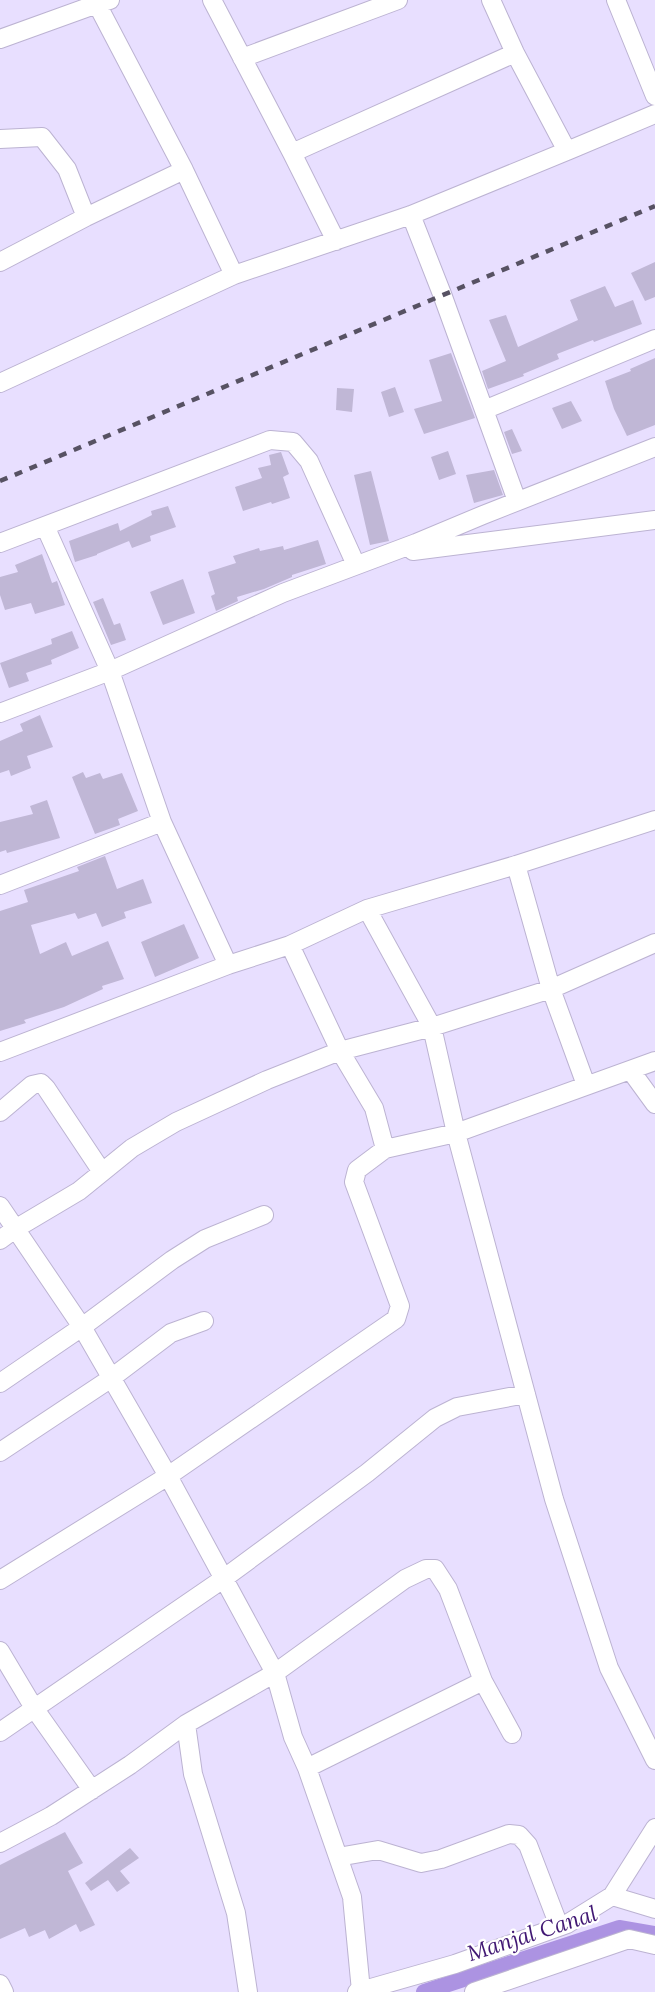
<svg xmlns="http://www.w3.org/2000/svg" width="655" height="1992" font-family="Lora,serif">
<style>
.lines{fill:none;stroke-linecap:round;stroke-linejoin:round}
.canal{stroke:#ac93e2;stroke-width:16}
.building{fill:#c0b7d6}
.minor-casing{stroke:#bcb3d2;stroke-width:20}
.minor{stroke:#fff;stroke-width:18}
.rail{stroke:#575263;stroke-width:4.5;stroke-dasharray:8 8;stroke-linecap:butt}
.labels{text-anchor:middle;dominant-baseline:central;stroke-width:4.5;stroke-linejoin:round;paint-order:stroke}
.water-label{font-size:22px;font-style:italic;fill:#401773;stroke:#fff}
</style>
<rect width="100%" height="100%" fill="#e8dfff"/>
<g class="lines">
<!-- canal -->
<path class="canal" d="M424,1992L619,1928L655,1934"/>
</g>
<!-- building -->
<path class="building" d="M655,262V297L645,301L631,273Z
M605,286L615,307L633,300L642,324L594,342L593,340L557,354L559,359L523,374L524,376L488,389L482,371L506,361L489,320L506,315L518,347L578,320L570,300Z
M451,353L475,418L424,434L414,409L442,401L429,360Z
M655,358V425L627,436L614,409L605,381L631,371L630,369Z
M395,387L404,412L389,417L381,392Z
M337,388L354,389L352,412L336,410Z
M571,401L582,421L562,429L552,408Z
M512,429L522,451L512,454L504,432Z
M448,451L456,474L439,480L431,457Z
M281,452L289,474L283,477L290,498L272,504L271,502L243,511L235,487L262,478L258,468L271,465L269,455Z
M494,470L503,495L474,503L466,475Z
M371,471L389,541L370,545L354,475Z
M168,506L176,527L150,536L151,541L132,548L129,541L97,554V555L75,562L69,541L118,523L120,531L152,515L151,511Z
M318,540L326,564L292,575V577L264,589L237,597L238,601L216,611L211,596L215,594L208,572L236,563L233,556L259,548L260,551L283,546L284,550Z
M42,554L52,583L57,581L65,605L35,614L31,603L5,610L0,595V577L18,572L15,565Z
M183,579L195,613L163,625L150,592Z
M103,598L114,625L120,623L126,640L111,645L93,602Z
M72,631L79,648L51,660L52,664L26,673L29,681L9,688L0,663L52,644L51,639Z
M40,715L53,747L27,756L31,768L11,776L9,770L0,773V741L23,731L20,724Z
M83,772L86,778L100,773L103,779L122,773L138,811L118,819L120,825L95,834L72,777Z
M47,800L60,838L7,853L6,850L0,852V822L33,814L30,806Z
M105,856L117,889L143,879L152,903L124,912L126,918L102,927L96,913L78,919L75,913L31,925L40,954L66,942L72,956L108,941L124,979L102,986L103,989L64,1007L24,1020L26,1023L0,1031V911L28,902L24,890L79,871L77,867Z
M184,924L199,958L155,977L141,942Z
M65,1832L83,1863L68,1871L95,1925L80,1932L76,1924L49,1939L45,1930L29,1937L25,1928L0,1939V1865Z
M130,1848L139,1858L120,1871L130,1883L117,1892L108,1880L91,1891L85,1883Z"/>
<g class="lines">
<!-- minor casing -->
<g class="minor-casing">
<path id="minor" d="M110,0L97,4L184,170
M212,0L292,153L336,241
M616,0L655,96
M0,39L97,4L95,0
M242,58L398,0
M0,139L42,137L67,169L86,217
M567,151L655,114
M292,153L515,53
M411,215L442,294L517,501
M0,262L86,217L184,170L234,275
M0,383L234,275L411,215L567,151L515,53L491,0
M484,410L655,339
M45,526L110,671L162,822L228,965
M0,543L270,440L293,442L309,461L356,565
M413,551L655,520
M0,713L110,671L283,593L416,543L483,515L655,447
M516,865L551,989L586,1085
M0,885L162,822
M367,909L432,1027L456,1133L554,1499L609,1668L655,1760
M0,1052L228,965L290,945L367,909L516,865L655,820
M631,1071L655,1104
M0,1112L32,1085L41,1083L46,1088L102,1172
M385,1149L456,1133L655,1061
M0,1206L82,1327L168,1476L275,1673L293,1737L307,1768L352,1897L361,1991
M0,1240L15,1229L79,1191L132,1148L176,1122L267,1080L340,1051L432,1027L551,989L655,943
M0,1383L82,1327L172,1260L205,1239L264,1215
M0,1452L110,1379L171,1333L204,1321
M0,1580L168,1476L396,1319L400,1306L354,1182L357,1170L385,1149L374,1108L340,1051L290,945
M0,1651L34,1708L92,1790
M186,1724L193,1774L236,1913L248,1992
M0,1732L223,1579L367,1473L435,1418L457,1407L526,1394
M307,1768L483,1681
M0,1843L51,1816L130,1765L186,1724L275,1673L405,1579L426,1569H435L448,1589L483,1681L512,1734
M338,1857L378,1850L421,1863L441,1859L509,1834L519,1835L528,1845L559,1926
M612,1896L655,1909
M0,1984L4,1992
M357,1992L455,1964L567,1924L612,1896L655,1828
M474,1992L629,1939L655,1945"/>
</g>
<!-- minor -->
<use href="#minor" class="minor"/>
<!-- rail -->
<path class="rail" d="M0,481L655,206"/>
</g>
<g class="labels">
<!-- water labels -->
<g class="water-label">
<text transform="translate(532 1933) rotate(-18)">Manjal Canal</text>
</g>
</g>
</svg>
